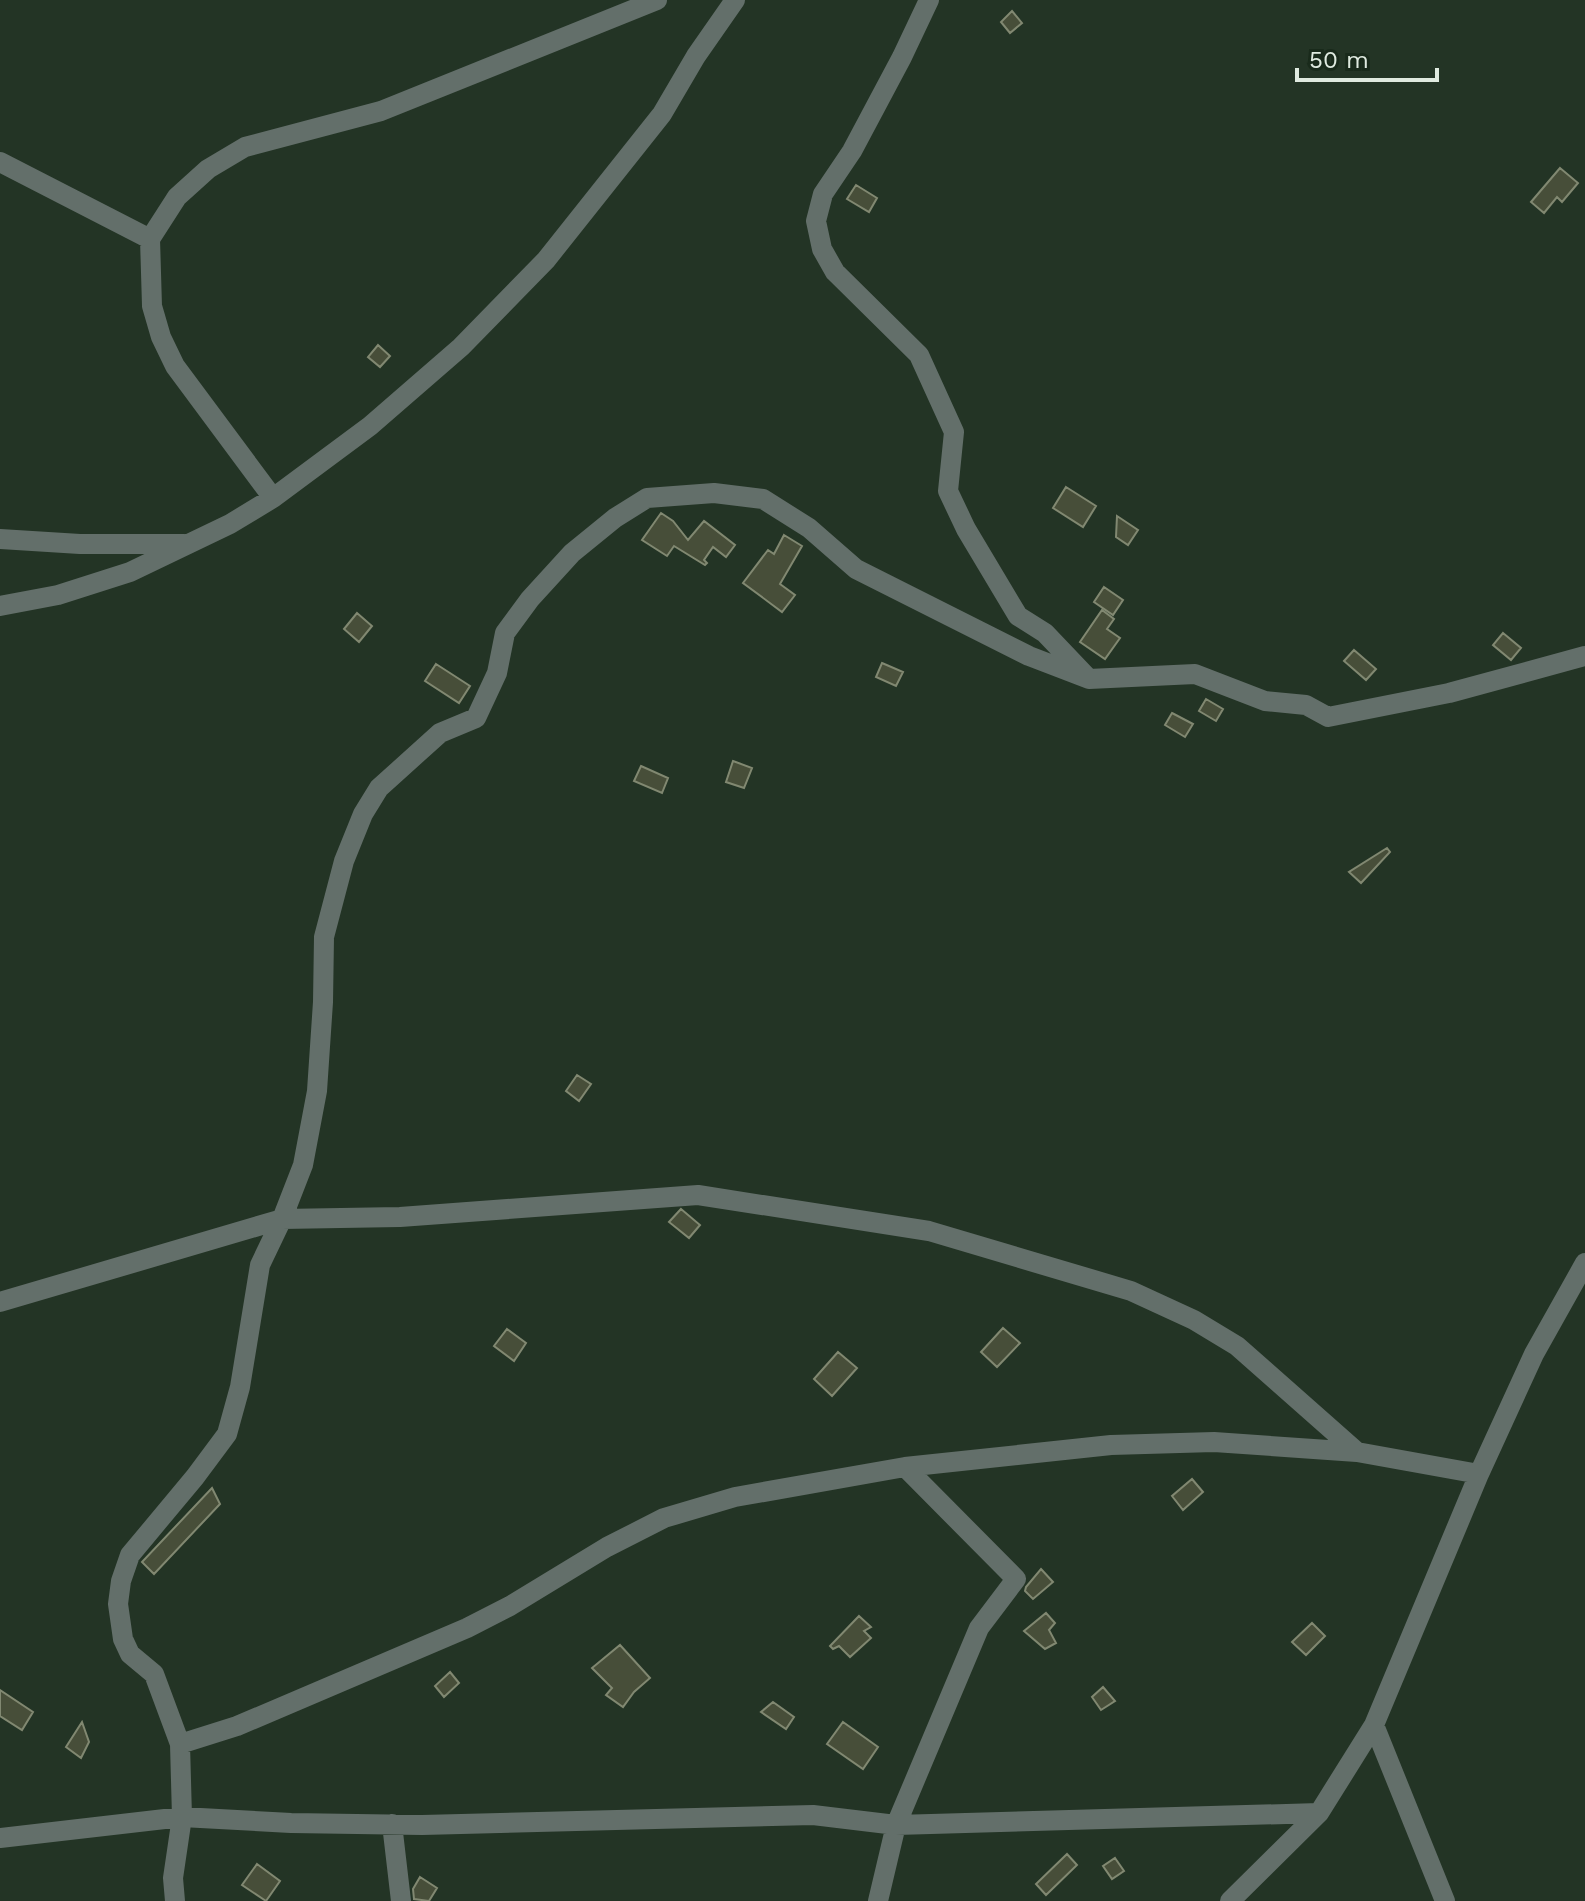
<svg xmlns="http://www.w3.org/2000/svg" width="1585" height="1901" font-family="'Work Sans',sans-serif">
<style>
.building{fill:#474e39;stroke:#818871;stroke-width:2}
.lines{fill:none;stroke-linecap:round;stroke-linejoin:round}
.minor{stroke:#636f6a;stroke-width:20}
</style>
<rect width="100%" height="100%" fill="#233425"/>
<!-- building -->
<path class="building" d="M1012,11L1022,23L1010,33L1001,22Z
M1560,168L1578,183L1562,202L1557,197L1544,213L1531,202Z
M856,185L877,198L869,212L847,199Z
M378,345L390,356L380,367L368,357Z
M1066,487L1096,506L1083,527L1053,508Z
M661,513L673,521L688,540L704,521L735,545L726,557L713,547L704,560L707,563L705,565L674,546L667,556L642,540Z
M1117,516L1138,530L1128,545L1116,537Z
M784,535L802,546L780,584L795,595L782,612L743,583L768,550L774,554Z
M1104,587L1123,600L1113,615L1094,602Z
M1102,610L1114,619L1107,629L1120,638L1105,659L1080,642Z
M357,613L372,626L359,642L344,629Z
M1503,633L1521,648L1511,660L1493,645Z
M1354,650L1376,669L1366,680L1344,661Z
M882,663L903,672L896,686L876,677Z
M436,664L470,686L459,703L425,681Z
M1206,699L1223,709L1216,721L1199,711Z
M1172,713L1193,724L1185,737L1165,725Z
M733,761L752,768L744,788L726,782Z
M641,766L668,778L662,793L634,781Z
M1387,848L1390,852L1361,883L1349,872Z
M577,1075L591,1084L579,1101L566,1091Z
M681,1209L700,1225L689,1238L669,1222Z
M1003,1328L1020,1343L997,1367L981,1352Z
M507,1329L526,1343L514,1361L494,1346Z
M838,1352L857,1368L832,1396L814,1379Z
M1192,1479L1203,1492L1183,1510L1172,1496Z
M212,1488L220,1504L154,1574L142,1562Z
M1041,1569L1053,1582L1033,1599L1025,1591L1026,1587Z
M1046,1613L1055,1623L1049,1630L1056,1643L1045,1649L1024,1631Z
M859,1616L871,1627L864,1631L871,1638L850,1657L839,1646L833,1649L830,1646Z
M1312,1623L1325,1636L1306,1655L1292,1642Z
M620,1645L650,1678L634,1692L623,1707L606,1695L612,1688L592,1668Z
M450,1672L459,1683L444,1697L435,1686Z
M1103,1687L1115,1701L1101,1710L1092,1697Z
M0,1690L33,1712L22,1730L0,1716Z
M773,1702L794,1717L786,1729L761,1712Z
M82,1722L89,1742L81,1758L66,1747Z
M843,1722L878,1747L863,1769L827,1744Z
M1067,1854L1077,1865L1046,1895L1036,1884Z
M1115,1858L1124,1871L1112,1879L1103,1866Z
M257,1864L280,1881L266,1901L242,1885Z
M420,1877L437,1888L429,1901L414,1899L413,1889Z"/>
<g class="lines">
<!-- minor -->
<path class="minor" d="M929,0L902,57L852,151L823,194L816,221L822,249L835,272L919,355L954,432L948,491L966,529L1018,616L1045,633L1085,675
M0,162L150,239
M273,498L175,366L161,337L152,306L150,239L177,197L208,169L245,147L381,111L657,0
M0,539L80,544H184
M0,606L58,595L130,572L230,524L273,498L370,426L461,347L546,260L662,114L696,56L735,0
M0,1302L282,1219L400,1217L698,1195L929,1231L1131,1291L1194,1320L1237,1346L1357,1452
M1374,1725L1445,1901
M180,1744L237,1726L467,1628L510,1606L607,1547L664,1518L735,1497L905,1467L1111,1445L1214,1442L1357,1452L1479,1474
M392,1824L401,1901
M0,1838L182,1817L291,1823L422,1825L813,1815L896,1825L1319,1813
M175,1901L173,1878L182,1817L180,1744L154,1674L130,1654L123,1639L118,1604L121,1581L130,1555L195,1477L227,1434L240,1387L260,1265L282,1219L303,1165L317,1091L323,1002L324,937L344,861L363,814L379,788L440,733L476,718L497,673L505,633L530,599L572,553L615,518L647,498L714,493L763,499L809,528L856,569L1029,656L1089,679L1195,674L1265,701L1306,705L1328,717L1449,693L1585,656
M878,1901L896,1825L979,1628L1016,1579L905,1467
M1230,1901L1319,1813L1374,1725L1479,1474L1534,1354L1585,1263"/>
</g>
<!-- scale -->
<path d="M1297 68v12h140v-12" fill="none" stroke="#dfeae0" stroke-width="4"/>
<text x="1309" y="68" font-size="24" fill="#dfeae0" stroke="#192a1b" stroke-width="6" paint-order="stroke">50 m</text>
</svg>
